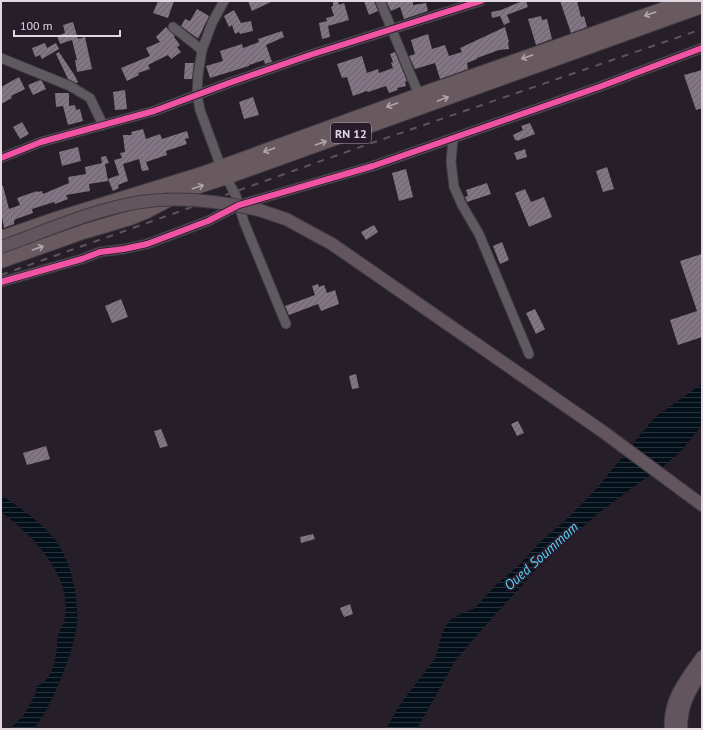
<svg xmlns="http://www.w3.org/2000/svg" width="703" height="730" font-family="'PT Sans',sans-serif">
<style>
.water{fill:url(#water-rules)}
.building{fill:url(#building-hatch)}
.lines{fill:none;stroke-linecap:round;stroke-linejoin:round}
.minor-casing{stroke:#413a42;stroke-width:11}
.major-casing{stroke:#413a42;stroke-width:14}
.highway-casing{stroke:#413a42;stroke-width:16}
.minor{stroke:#5f5960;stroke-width:9}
.major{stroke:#62555d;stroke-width:12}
.highway{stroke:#695a60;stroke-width:14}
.rail{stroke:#5c555e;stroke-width:2;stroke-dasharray:7 7;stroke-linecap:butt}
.major-bridge-casing{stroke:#413a42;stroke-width:14;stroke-linecap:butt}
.major-bridge{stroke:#62555d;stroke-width:12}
.cycleway-casing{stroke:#281b2b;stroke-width:8}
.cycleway{stroke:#f153a3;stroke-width:6}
.oneway{stroke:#b0a5ad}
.labels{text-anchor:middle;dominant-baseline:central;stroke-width:4;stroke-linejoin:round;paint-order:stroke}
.shield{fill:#281b2b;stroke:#a99faa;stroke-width:1}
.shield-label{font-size:12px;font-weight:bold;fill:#e0d7e1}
.water-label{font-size:14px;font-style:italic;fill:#56d4f7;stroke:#281b2b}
</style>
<defs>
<pattern id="water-rules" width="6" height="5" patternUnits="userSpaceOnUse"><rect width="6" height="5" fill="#031019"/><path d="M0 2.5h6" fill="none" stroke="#27323a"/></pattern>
<pattern id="building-hatch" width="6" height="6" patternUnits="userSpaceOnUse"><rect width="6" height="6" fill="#827684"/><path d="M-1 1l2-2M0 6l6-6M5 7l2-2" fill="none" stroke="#69606a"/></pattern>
</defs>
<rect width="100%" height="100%" fill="#261e28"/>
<g class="water">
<path d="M702,384V425L681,451L665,465L640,482L597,514L536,570L484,627L455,661L417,729H386L399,706L436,657L442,633L449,621L462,613L474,609L495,586L520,564L538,544L570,516L598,487L655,417Z"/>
<path d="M1,495C18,507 39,520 53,537C70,557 79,597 77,623C74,652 52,706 34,729H10L24,715L35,695L37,686C53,680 56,659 57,644C57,641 57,638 58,635C60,629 64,624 65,618C72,575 33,535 1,512Z"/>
</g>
<g class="building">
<path d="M158,1H174L168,18L153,13Z"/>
<path d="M248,1H273L252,11Z"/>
<path d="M333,1H338L339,5L344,3L349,20L328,26L330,37L322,39L319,23L327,21L326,18L334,16L331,7L333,6Z"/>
<path d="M364,1H374L378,11L369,15Z"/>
<path d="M386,1H413V5L426,3L428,11L404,19L400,7L391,11Z"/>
<path d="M522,1H526L528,7L507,15L510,22L504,25L500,16L492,18L491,12L501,10Z"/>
<path d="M560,1H577L581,17L584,16L587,27L571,33Z"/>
<path d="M197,9L209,16L198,39L197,36V38L181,26L185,19L190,21Z"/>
<path d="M234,10L241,23L251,21L253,31L240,34L239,32L235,34L232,25L229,27L224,16Z"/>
<path d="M541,16L542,20L547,19L552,39L536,45L528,19Z"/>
<path d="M73,22L78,39L85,37L92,69L77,72L75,60H77L72,40L60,44L57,36L65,33L63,25Z"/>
<path d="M166,27L175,36L174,37L180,45L177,47L181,52L171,59L168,55L148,65L150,69L138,73L139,75L127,81L121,68L150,56L146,48L160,42L156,37Z"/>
<path d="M505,27L509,42H508L509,49L499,50L477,58V59L467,63L468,69L440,79L435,63L415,69L409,56L415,54L411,40L428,34L432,49L445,45L449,56L462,52L460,48Z"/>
<path d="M282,31L284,37L266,45L272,62L265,64L264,60L249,65V66L210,78L206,66L223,61L220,51L242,44L243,48L259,42L258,39Z"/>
<path d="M45,43L47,48L56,43L59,49L42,59L40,55L35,57L32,48Z"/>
<path d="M59,52L75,76L78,82L76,83L68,79L56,54Z"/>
<path d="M395,52L407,81L405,82L406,86L397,88L398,90L389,93L386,86L368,92L367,91L353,96L347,77L342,78L337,64L362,56L367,73L378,69L379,73L393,68L391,63L393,62L390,54Z"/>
<path d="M185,63H194L192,79H184Z"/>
<path d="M702,70V108L696,110L684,75Z"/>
<path d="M19,77L25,89L11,96L12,98L1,104V87Z"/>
<path d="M40,80L42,81L46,89L33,95L28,85Z"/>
<path d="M125,90L127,109L115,110L113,92Z"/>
<path d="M55,93H69V106L75,105L76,110L80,109L83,121L68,125L63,106L56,107Z"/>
<path d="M253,97L259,115L244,119L239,102Z"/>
<path d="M22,122L29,134L20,139L13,127Z"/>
<path d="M530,123L535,134L517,141V140H515L513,135L523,130L521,126Z"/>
<path d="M143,129L146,139L160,134L162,139L187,131L189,138L185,139L187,144L166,151L167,155L146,162L149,170L142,171L139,159L123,164L128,181L118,185L119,188L113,191L108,179L119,175L114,160L122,158L120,153L125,152L123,135H132L131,132Z"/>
<path d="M78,147L81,161L62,166L59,152Z"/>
<path d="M525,149L527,157L517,160L514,153Z"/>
<path d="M106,156L109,163L105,164L108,181L89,184L90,191L66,195L68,199L55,204L54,202L32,209L33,213L16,219L14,221V224L4,228L1,212V186H3L9,209L20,205L17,198L37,191L38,192L42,191L43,194L69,183L68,177L86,174L85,167L102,163L101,157Z"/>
<path d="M607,167L614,189L603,192L596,171Z"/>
<path d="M406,169L413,197L399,201L392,173Z"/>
<path d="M487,183L491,194L467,202L465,197L468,196L466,190Z"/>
<path d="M525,189L531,202L544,197L552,217L529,227L515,193Z"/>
<path d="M374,225L378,232L366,240L361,232Z"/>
<path d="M502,242L509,260L500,264L493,246Z"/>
<path d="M702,254V337L678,345L670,320L697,311L680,261Z"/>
<path d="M318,284L319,287L324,285L327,293L335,290L339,304L321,311L318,304L289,315L285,306L315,295L312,286Z"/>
<path d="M121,299L128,317L112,323L105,306Z"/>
<path d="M535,309L545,329L536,334L526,313Z"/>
<path d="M356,374L359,388L352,389L349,376Z"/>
<path d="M518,421L524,433L517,436L511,424Z"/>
<path d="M161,429L168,446L160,448L154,431Z"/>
<path d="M46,446L50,459L27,465L23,453Z"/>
<path d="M313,534L315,539L301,543L300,537Z"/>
<path d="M350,604L353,614L344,617L340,608Z"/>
</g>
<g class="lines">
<defs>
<g id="minor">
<path d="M224,1L212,23L202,50L198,75L197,94L200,110L221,167L236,196L244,222L286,324"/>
<path d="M380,1L419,95"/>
<path d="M173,27L202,50"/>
<path d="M1,58L70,86L90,98L103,125"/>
<path d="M453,139L451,162L454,187L462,205L479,234L529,354"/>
<path d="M1,158L41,142L154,111L229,83L310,55L481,1"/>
<path d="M1,282L82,259L100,252L124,249L147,244L208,221L239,205L373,166L599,87L702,48"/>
</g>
<g id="major">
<path d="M259,210L286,219L332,244L602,431L702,505"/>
<path d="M671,729C668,701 687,678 702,657"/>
<path d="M681,729C681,705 689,691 702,672"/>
</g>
<g id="highway">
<path d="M1,238L53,220L202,174L419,95L687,1"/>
<path d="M1,261L83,232L130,218L147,211L187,190L227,177L702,6"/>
</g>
</defs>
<use href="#minor" class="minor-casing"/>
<use href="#major" class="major-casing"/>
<use href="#highway" class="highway-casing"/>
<use href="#minor" class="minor"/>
<use href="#major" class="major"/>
<use href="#highway" class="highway"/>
<path class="rail" d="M1,275L366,145L702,29"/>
<defs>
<path id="major-bridge" d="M1,247C46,231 92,210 140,202C180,196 220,201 259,210"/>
</defs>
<use href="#major-bridge" class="major-bridge-casing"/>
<use href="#major-bridge" class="major-bridge"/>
<defs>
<g id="cycleway">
<path d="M1,158L41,142L154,111L229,83L310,55L481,1"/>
<path d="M1,282L82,259L100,252L124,249L147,244L208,221L239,205L373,166L599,87L702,48"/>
</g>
</defs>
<use href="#cycleway" class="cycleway-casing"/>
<use href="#cycleway" class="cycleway"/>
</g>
<defs><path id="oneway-shaft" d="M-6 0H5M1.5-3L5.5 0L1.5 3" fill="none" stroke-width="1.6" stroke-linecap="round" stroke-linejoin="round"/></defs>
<g class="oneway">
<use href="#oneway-shaft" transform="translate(650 14) rotate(161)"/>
<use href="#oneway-shaft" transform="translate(527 57) rotate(161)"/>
<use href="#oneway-shaft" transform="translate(443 99) rotate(-20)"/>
<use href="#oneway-shaft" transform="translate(392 105) rotate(160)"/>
<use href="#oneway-shaft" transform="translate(321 143) rotate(-19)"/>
<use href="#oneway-shaft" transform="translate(269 150) rotate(160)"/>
<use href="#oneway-shaft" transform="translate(198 187) rotate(-18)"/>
<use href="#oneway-shaft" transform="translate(38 248) rotate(-19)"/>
</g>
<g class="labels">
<rect class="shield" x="331" y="123" width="40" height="20" rx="3"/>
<g class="shield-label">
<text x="351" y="133">RN 12</text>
</g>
<g class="water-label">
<text transform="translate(541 556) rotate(-42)">Oued Soummam</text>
</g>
</g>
<rect width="703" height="730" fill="none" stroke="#e0d7e1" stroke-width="4"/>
<path d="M14 30v6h106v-6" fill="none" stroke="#e0d7e1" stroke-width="2"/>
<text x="20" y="30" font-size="12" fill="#e0d7e1" stroke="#281b2b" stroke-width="3" paint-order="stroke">100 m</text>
</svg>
